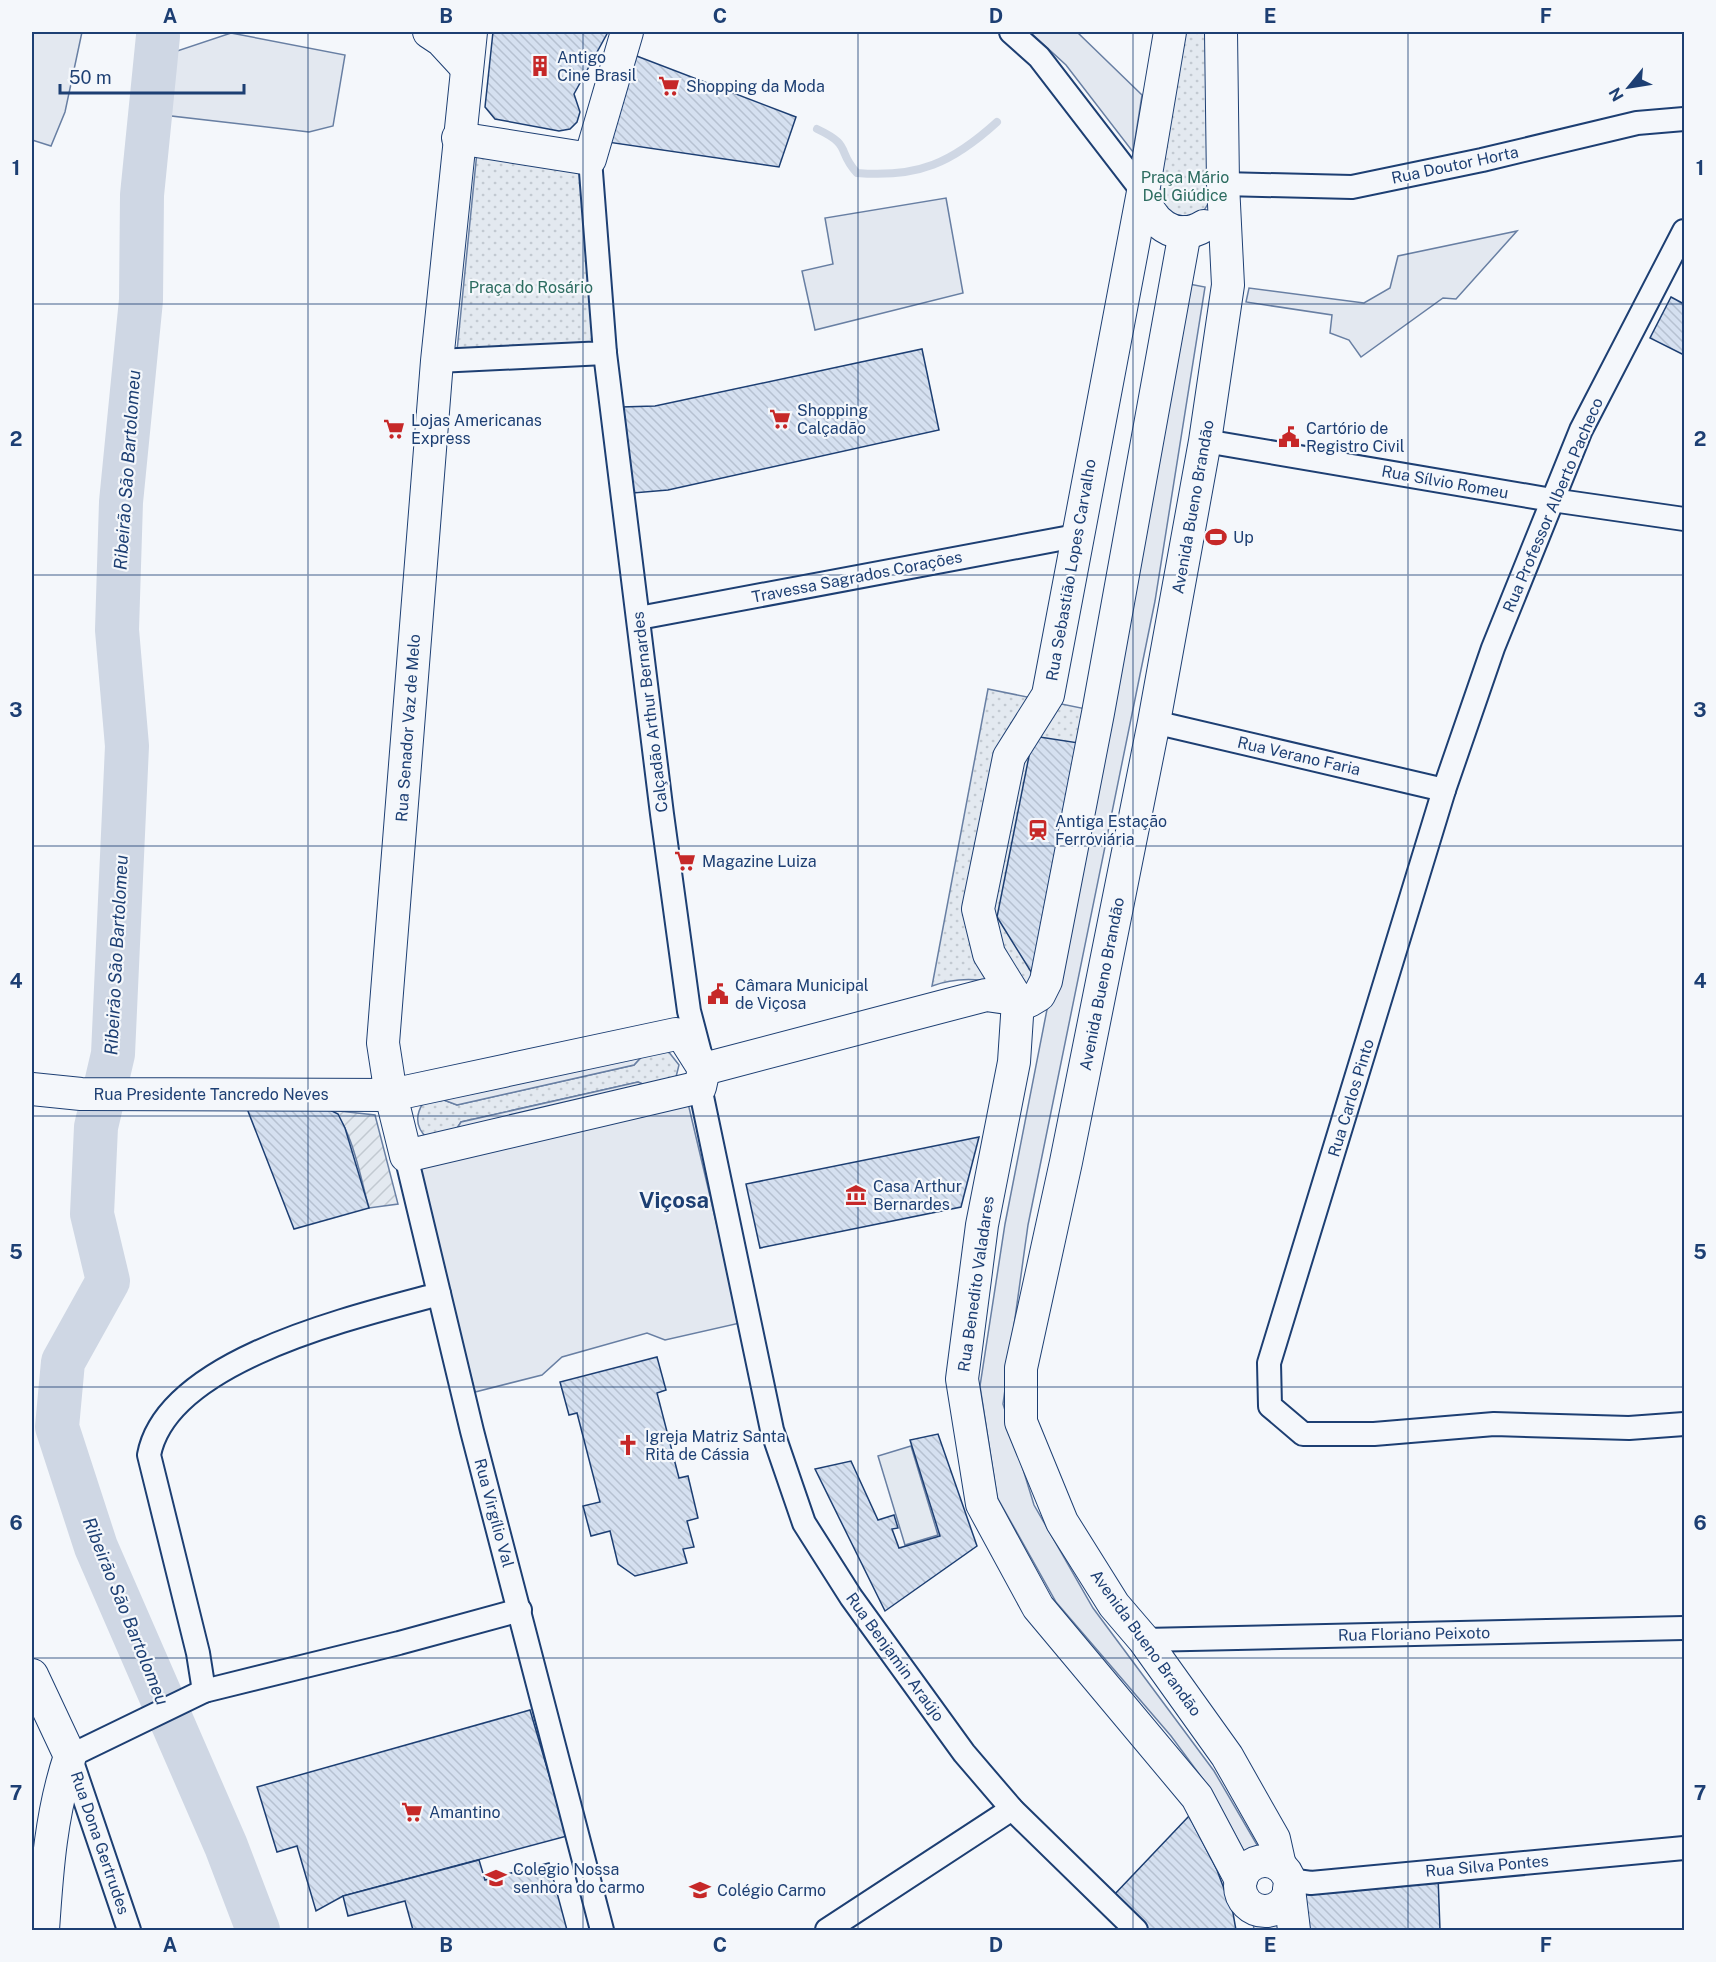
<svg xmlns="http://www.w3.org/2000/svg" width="1716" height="1962" font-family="'Public Sans',sans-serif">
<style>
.grass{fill:#e3e9f0;stroke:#687fa3;stroke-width:1.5}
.park{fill:url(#park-dots);stroke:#687fa3;stroke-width:1.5}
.garden{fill:url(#garden-furrows);stroke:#687fa3;stroke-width:1.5}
.parking{fill:#e3e8f0;stroke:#687fa3;stroke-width:1.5}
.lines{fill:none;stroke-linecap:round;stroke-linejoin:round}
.stream{stroke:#cfd7e4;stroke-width:8}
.river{stroke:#cfd7e4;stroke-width:44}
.building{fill:url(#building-back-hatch);stroke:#1d3f73;stroke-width:1.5}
.street-casing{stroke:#1d3f73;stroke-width:26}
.secondary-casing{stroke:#1d3f73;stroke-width:34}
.street{stroke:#f4f7fb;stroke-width:22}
.secondary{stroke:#f4f7fb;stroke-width:32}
.grid{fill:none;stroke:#1d3f73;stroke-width:1.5;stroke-opacity:0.55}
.labels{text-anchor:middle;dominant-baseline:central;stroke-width:4.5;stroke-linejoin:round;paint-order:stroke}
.poi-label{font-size:16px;fill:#1d3f73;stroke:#f4f7fb;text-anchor:start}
.street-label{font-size:16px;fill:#1d3f73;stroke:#f4f7fb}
.park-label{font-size:16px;fill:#2c6c60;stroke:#f4f7fb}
.water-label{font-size:18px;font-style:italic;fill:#1d3f73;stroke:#f4f7fb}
.district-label{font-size:22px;font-weight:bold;fill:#1d3f73;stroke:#f4f7fb}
.neatline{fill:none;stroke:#1d3f73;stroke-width:2}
.grid-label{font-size:20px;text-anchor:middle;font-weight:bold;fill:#1d3f73}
</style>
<defs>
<pattern id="park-dots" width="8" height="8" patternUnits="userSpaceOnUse" patternTransform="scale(1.5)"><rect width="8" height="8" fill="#e3e9f0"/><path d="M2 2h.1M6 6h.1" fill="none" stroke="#c2c9d1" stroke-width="1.8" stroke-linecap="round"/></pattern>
<pattern id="garden-furrows" width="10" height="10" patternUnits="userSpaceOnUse" patternTransform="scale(1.5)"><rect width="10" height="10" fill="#e3e9f0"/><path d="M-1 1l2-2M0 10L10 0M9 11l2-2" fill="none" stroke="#c2c9d1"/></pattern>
<pattern id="building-back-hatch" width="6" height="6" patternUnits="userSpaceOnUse" patternTransform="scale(1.5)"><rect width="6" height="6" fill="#d5e0f0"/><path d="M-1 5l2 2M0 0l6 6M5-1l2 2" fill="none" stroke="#b6c1d1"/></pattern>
</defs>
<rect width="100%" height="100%" fill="#f4f7fb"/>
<path class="grass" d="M911,1446L938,1535L905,1545L878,1456Z"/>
<g class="park">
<path d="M1180,32H1208L1214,191C1207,208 1202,218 1183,222L1157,208Z"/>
<path d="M478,142L588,161L602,351L456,361Z"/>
<path d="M988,689L1096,711L1038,993C1002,983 968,972 932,986Z"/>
<path d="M668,1051L679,1065L675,1081L654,1089L638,1082L461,1122L452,1136L427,1138C416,1128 415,1116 423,1103L441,1099L457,1105L634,1065L645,1053Z"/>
<path d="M1253,1922L1289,1923L1290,1930H1254Z"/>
</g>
<path class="garden" d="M330,1110L375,1115L398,1204L369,1208C362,1185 351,1120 330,1110Z"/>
<g class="parking">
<path d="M32,32H82L65,112L51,146L32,140Z"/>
<path d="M1030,32H1077L1142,95L1133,152L1066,65Z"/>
<path d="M231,33L345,55L333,126L309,132L163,115L174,52Z"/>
<path d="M946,198L963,293L815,330L802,271L833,264L825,218Z"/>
<path d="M1517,231L1456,299L1443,298L1361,357L1349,340L1330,333L1332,315L1246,302L1249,288L1364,303L1390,288L1398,256Z"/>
<path d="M1189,284L1205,287L1155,601L1028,1225L1003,1404L1034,1505L1093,1608L1214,1771L1260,1850L1246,1855L1211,1790L1171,1736L1056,1602L997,1497L980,1386L1005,1224Z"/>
<path d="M645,1053L634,1065L457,1105L441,1099Z"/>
<path d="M638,1082L654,1089L452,1136L461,1122Z"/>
<path d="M687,1099L740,1323L665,1340L647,1333L562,1357L542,1375L475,1392L416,1166Z"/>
</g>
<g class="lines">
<path class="stream" d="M817,129C853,146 836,150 857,173C918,178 952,163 997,122"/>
<path class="river" d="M158,36L142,195L141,300L121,502L117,630L127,746L113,1054L96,1127L92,1214L108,1281L63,1362L57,1427L96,1547L226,1846L258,1930"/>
</g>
<g class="building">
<path d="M493,32H608L574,94L580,112L577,122L570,129L559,131L495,119L485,107Z"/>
<path d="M634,55L796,117L779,167L607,142Z"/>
<path d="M1671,297L1684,304V355L1650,338Z"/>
<path d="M922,349L939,430L668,490L633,493L621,407L655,406Z"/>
<path d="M1033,736L1079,743L1033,975L997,917Z"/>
<path d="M246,1106L324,1107L338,1114L345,1128L369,1208L294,1229Z"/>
<path d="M979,1137L961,1207L760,1248L746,1184Z"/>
<path d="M657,1357L666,1390L657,1393L679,1478L688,1476L698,1518L687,1521L694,1547L683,1549L687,1563L635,1576L618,1564L610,1531L591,1536L583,1506L600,1502L577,1413L569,1415L560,1382Z"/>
<path d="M938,1434L977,1546L885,1611L815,1469L851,1461L878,1520L894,1515L898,1528L892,1529L899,1548L940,1536L910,1440Z"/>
<path d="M530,1710L567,1836L343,1896L316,1911L297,1846L277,1852L257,1787Z"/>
<path d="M1189,1816L1217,1870L1233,1913L1236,1930H1149L1113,1896Z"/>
<path d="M479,1860L485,1880L549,1863L567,1930H413L405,1901L348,1916L343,1896Z"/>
<path d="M1438,1876L1440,1930H1299L1295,1892Z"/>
</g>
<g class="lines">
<defs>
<g id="street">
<path d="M1011,32L1039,57L1143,192"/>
<path d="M1223,184L1352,187L1482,160L1637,123L1684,119"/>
<path d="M1684,231L1581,430L1493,648L1444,790L1269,1363L1270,1406L1303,1434H1374L1494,1424L1629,1428L1684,1424"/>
<path d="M605,353L662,814L689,1011L700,1053"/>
<path d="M437,361L605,353L590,159"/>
<path d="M1205,441L1552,500L1684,519"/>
<path d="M639,618L1076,536"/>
<path d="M1154,722L1444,790"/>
<path d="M700,1087L772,1430L804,1523L851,1597L964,1753L1012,1809L1136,1930"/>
<path d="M406,1156L472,1431L602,1930"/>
<path d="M1144,1640L1684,1628"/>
<path d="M204,1691L198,1653L149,1455C167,1359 358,1316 439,1294"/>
<path d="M1289,1880L1311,1883L1684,1848"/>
<path d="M129,1930L70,1756L204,1691L399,1643L520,1610"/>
<path d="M827,1930L1012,1809"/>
</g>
<g id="secondary">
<path d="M429,32L441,40L465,66"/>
<path d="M1170,32L1143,192C1148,221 1175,244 1204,226"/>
<path d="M1221,32L1223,184L1228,285L1205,441L1154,722L1066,1162L1021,1368V1422L1062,1522L1114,1605L1144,1640L1227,1756L1274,1839L1280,1866"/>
<path d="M458,138L590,159L627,32"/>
<path d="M1018,1001L1014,1062L982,1225L962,1379L982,1504L1038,1607L1197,1797L1241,1880"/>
<path d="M1018,1001L989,954L978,909L1009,757L1048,695L1143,192"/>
<path d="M704,1069L986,995L1029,1001L1039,995L1046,981L1098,713L1185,232"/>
<path d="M32,1089L81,1094L391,1095L676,1034L685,1039L704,1069L700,1087L406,1156L391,1095L383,1043L437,361L471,32"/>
<path d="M32,1675L70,1756C51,1813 47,1870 43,1930"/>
<circle cx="1265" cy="1886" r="25"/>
<path d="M1289,1889L1294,1930"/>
</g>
</defs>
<use href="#street" class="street-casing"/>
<use href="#secondary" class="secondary-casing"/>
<use href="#street" class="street"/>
<use href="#secondary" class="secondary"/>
</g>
<path class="grid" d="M308,32V1930M583,32V1930M858,32V1930M1133,32V1930M1408,32V1930M32,304H1684M32,575H1684M32,846H1684M32,1116H1684M32,1387H1684M32,1658H1684"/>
<defs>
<symbol id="building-bare" viewBox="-9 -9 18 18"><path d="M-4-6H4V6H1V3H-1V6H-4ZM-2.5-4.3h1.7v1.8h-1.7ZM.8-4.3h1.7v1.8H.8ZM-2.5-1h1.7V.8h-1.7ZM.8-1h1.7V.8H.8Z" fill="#c62828" stroke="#f4f7fb" stroke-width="2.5" paint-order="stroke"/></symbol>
<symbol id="supermarket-bare" viewBox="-9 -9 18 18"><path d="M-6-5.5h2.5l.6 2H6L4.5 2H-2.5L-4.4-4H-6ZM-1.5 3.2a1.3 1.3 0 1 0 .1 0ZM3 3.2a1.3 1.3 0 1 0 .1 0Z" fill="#c62828" stroke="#f4f7fb" stroke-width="2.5" paint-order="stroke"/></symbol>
<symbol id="civic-bare" viewBox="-9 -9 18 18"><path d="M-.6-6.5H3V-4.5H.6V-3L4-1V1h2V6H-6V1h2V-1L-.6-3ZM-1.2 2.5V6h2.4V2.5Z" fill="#c62828" stroke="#f4f7fb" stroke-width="2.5" paint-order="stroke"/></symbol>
<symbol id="stadium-bare" viewBox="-9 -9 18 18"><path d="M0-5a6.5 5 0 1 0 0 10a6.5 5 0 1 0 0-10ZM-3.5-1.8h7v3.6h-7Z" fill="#c62828" stroke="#f4f7fb" stroke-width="2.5" paint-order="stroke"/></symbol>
<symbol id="station-bare" viewBox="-9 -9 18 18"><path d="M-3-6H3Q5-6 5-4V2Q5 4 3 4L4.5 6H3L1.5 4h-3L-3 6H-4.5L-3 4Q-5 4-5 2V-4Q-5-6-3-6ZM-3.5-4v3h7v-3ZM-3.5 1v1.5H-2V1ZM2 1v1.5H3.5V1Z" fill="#c62828" stroke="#f4f7fb" stroke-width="2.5" paint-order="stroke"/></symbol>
<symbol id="museum-bare" viewBox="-9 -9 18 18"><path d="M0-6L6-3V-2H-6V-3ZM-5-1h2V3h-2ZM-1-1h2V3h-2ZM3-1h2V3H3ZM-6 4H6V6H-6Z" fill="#c62828" stroke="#f4f7fb" stroke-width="2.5" paint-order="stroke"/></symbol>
<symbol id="church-bare" viewBox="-9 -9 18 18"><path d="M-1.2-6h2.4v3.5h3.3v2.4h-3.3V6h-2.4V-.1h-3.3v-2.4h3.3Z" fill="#c62828" stroke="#f4f7fb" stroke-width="2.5" paint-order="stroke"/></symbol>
<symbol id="school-bare" viewBox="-9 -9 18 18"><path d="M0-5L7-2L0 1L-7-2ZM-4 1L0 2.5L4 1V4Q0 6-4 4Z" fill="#c62828" stroke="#f4f7fb" stroke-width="2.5" paint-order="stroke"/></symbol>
</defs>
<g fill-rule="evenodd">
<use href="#building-bare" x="525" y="51" width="30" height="30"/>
<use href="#supermarket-bare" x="654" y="71" width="30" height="30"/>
<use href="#supermarket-bare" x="765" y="404" width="30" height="30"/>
<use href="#supermarket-bare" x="379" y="414" width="30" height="30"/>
<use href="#civic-bare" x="1274" y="422" width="30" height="30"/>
<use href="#stadium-bare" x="1201" y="522" width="30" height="30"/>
<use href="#station-bare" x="1023" y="815" width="30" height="30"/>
<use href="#supermarket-bare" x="670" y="846" width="30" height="30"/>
<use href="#civic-bare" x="703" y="979" width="30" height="30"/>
<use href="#museum-bare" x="841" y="1180" width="30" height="30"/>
<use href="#church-bare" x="613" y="1430" width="30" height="30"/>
<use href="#supermarket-bare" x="397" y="1797" width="30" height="30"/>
<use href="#school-bare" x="481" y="1863" width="30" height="30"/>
<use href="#school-bare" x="685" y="1875" width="30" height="30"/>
</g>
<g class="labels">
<g class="poi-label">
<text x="557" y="57">Antigo<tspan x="557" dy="18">Cine Brasil</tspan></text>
<text x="686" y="86">Shopping da Moda</text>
<text x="797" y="410">Shopping<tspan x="797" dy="18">Calçadão</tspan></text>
<text x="411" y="420">Lojas Americanas<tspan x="411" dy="18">Express</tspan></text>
<text x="1306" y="428">Cartório de<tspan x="1306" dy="18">Registro Civil</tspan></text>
<text x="1233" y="537">Up</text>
<text x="1055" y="821">Antiga Estação<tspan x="1055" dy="18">Ferroviária</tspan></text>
<text x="702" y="861">Magazine Luiza</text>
<text x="735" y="985">Câmara Municipal<tspan x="735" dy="18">de Viçosa</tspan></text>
<text x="873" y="1186">Casa Arthur<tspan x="873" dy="18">Bernardes</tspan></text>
<text x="645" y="1436">Igreja Matriz Santa<tspan x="645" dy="18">Rita de Cássia</tspan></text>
<text x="429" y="1812">Amantino</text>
<text x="513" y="1869">Colegio Nossa<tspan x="513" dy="18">senhora do carmo</tspan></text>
<text x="717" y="1890">Colégio Carmo</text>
</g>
<g class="street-label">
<text transform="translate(1455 165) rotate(-12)">Rua Doutor Horta</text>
<text transform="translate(1445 482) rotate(10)">Rua Sílvio Romeu</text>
<text transform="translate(1553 505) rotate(-67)">Rua Professor Alberto Pacheco</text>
<text transform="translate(1193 507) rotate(-80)">Avenida Bueno Brandão</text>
<text transform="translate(1071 570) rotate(-80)">Rua Sebastião Lopes Carvalho</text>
<text transform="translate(857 577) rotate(-11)">Travessa Sagrados Corações</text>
<text transform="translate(650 712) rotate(-97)">Calçadão Arthur Bernardes</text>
<text transform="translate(408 728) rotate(-86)">Rua Senador Vaz de Melo</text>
<text transform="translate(1299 756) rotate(13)">Rua Verano Faria</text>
<text transform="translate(1102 984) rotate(-79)">Avenida Bueno Brandão</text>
<text x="211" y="1094">Rua Presidente Tancredo Neves</text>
<text transform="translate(1351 1098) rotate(-73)">Rua Carlos Pinto</text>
<text transform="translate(976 1284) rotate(-82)">Rua Benedito Valadares</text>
<text transform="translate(494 1513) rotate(75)">Rua Virgílio Val</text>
<text transform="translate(1414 1634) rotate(-1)">Rua Floriano Peixoto</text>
<text transform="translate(1146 1643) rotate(54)">Avenida Bueno Brandão</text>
<text transform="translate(895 1657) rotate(54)">Rua Benjamin Araújo</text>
<text transform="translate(100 1843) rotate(71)">Rua Dona Gertrudes</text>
<text transform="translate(1487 1866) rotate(-5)">Rua Silva Pontes</text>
</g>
<g class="park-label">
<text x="1185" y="177">Praça Mário<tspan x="1185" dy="18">Del Giúdice</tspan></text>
<text x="531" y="287">Praça do Rosário</text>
</g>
<g class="water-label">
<text transform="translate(127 470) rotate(-86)">Ribeirão São Bartolomeu</text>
<text transform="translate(116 955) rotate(-87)">Ribeirão São Bartolomeu</text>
<text transform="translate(126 1611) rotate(68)">Ribeirão São Bartolomeu</text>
</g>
<g class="district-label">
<text x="674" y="1200">Viçosa</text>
</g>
</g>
<rect width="1716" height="1962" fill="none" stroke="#f4f7fb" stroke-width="66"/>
<g transform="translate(1629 87) rotate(240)" stroke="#f4f7fb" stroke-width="4.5" paint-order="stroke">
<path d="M0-4.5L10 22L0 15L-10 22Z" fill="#1d3f73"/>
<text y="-9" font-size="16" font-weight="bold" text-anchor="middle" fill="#1d3f73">N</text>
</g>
<path d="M60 84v9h184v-9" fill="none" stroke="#1d3f73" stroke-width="3"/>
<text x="69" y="84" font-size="18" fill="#1d3f73" stroke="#f4f7fb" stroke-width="4.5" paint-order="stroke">50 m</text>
<rect x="33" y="33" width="1650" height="1896" class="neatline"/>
<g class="grid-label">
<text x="170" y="23">A</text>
<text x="446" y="23">B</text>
<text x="720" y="23">C</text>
<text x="996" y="23">D</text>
<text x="1270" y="23">E</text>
<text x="1546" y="23">F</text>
<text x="16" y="175">1</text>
<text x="1700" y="175">1</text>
<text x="16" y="446">2</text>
<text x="1700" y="446">2</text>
<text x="16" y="717">3</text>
<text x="1700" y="717">3</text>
<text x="16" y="988">4</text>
<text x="1700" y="988">4</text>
<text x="16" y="1259">5</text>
<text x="1700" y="1259">5</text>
<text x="16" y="1530">6</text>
<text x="1700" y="1530">6</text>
<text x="16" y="1800">7</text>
<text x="1700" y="1800">7</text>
<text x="170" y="1952">A</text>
<text x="446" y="1952">B</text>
<text x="720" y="1952">C</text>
<text x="996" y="1952">D</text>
<text x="1270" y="1952">E</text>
<text x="1546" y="1952">F</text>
</g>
</svg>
